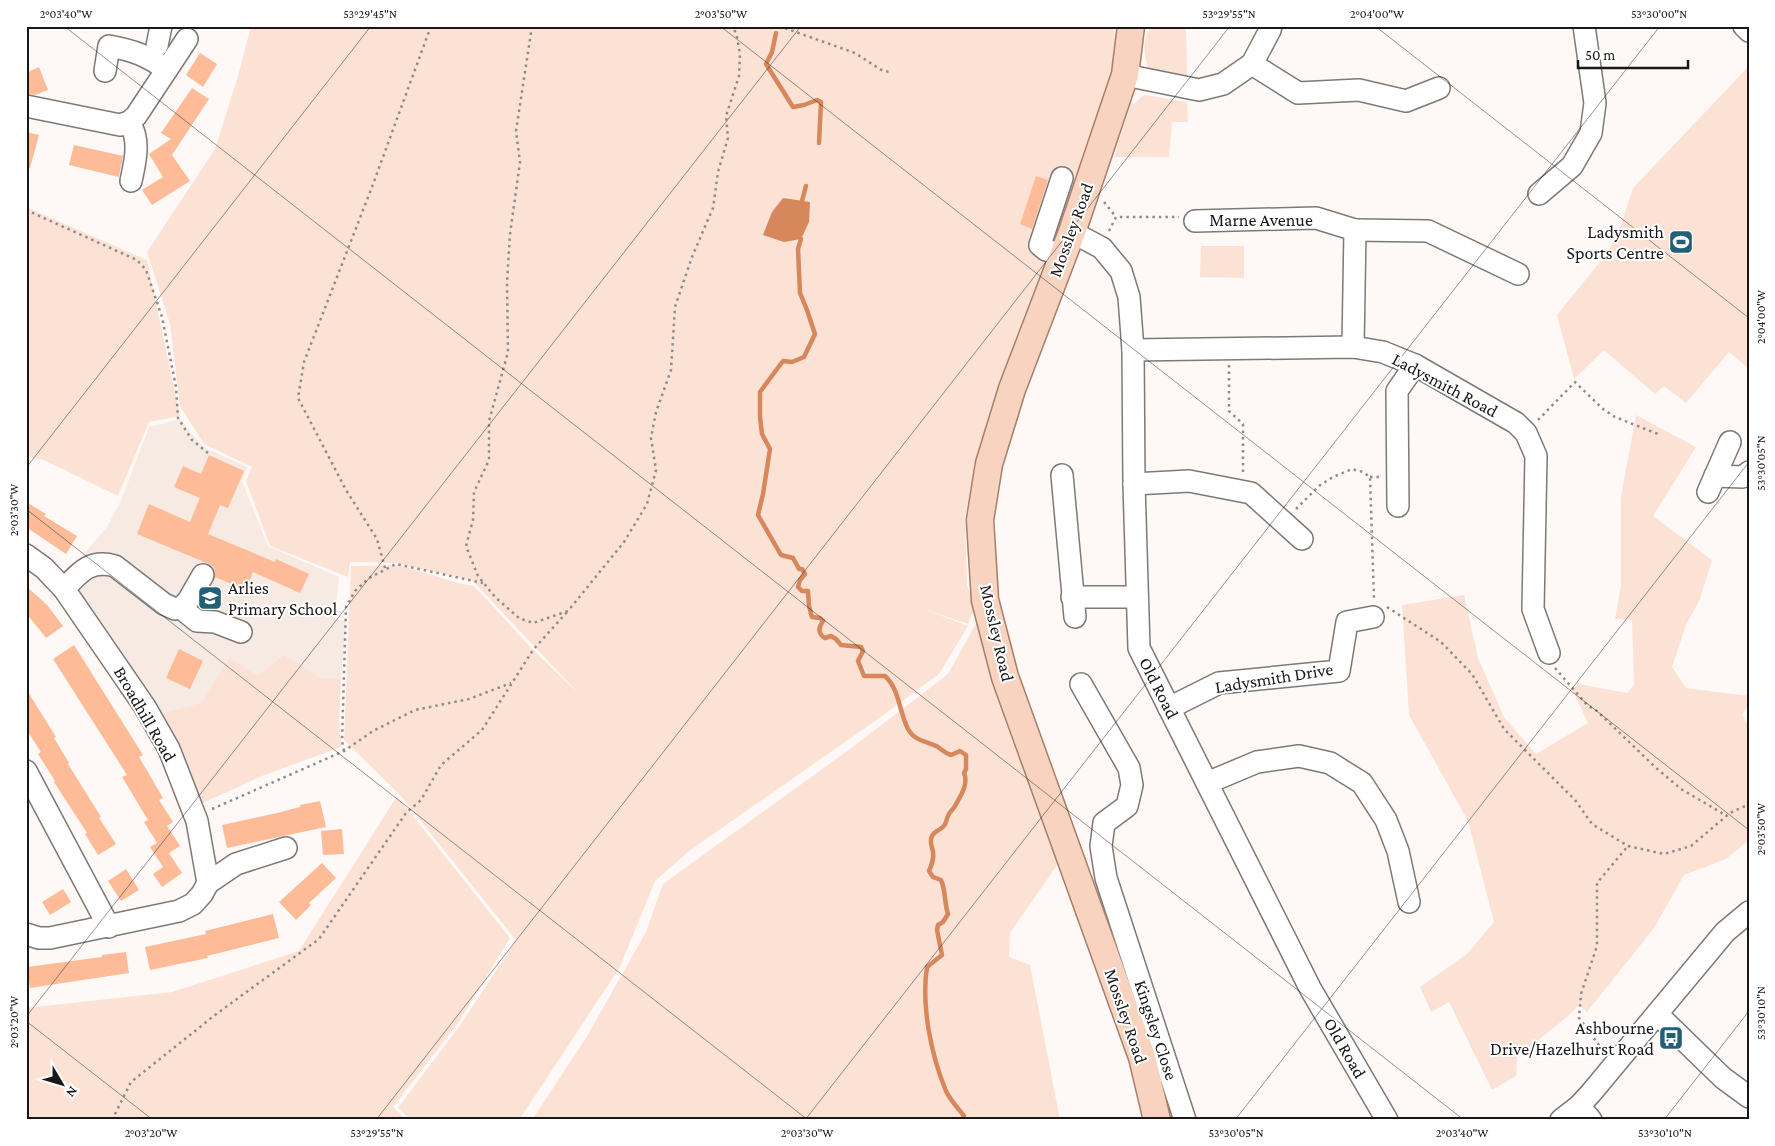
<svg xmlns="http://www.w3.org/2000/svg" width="1775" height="1146" font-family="'Crimson Pro',serif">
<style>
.built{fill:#f6eae3}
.green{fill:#fce2d5}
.water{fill:#d6875c}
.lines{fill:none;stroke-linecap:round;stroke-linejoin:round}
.stream{stroke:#d6875c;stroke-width:4.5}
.building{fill:#febb98}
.minor-casing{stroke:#7d7976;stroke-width:24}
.major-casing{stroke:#a77e68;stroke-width:29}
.path{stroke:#908c8b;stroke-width:2.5;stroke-dasharray:2.5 4;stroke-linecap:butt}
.minor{stroke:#fff;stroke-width:21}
.major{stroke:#f8d3bf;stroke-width:26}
.ticks{fill:none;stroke:#191717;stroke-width:1;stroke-opacity:0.45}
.labels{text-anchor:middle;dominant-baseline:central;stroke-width:4;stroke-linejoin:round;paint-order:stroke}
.street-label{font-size:18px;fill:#191717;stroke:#fff}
.poi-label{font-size:18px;fill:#191717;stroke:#fff;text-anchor:end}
.neatline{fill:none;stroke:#191717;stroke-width:2}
.ticks-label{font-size:12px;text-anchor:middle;fill:#191717}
</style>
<rect width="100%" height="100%" fill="#fef9f6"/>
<path class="built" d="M181,419L191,433L205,448L248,467L242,481L268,546L339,577L335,619L346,621L341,678L339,720L341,747L264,775L200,804L187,765L162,714L64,571L79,560L107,527L122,498L149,427Z"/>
<g class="green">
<path d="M251,26H1114L1116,65L1049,268L976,459L965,517L967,585L975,607L968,624L924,609L968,626L939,674L875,721L689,851L655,881L620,967L519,1120H411L398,1108L461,1024L516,940L400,795L344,740L351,566L399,565L458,583L474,586L533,650L578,693L472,580L395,563L350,562L348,577L270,546L246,481L252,467L204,444L180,406L170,324L147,252L215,149L238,76Z"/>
<path d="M1153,26H1186L1187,78L1165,77L1148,69C1144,55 1141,38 1153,26Z"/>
<path d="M1749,66V369L1729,352L1686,403L1664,386L1655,394L1604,350L1574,379L1557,315L1608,252L1619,231L1633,188Z"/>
<path d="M1146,95L1187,102L1188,122H1172L1169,157H1114L1131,103L1134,104L1141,97Z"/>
<path d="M26,207L147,260L180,416L149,422L118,496L44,460L26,456Z"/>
<path d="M1201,246H1244V278L1200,277Z"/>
<path d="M1636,415L1696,447L1653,516L1712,560L1700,599L1686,625L1672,667L1686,688L1749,696V704L1742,715L1749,726V840L1726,859L1684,875L1654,928L1587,1012L1579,1005L1567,1017L1517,1057L1516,1076L1492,1090L1449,1002L1431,1012L1420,987L1467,954L1494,922L1468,821L1409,715L1402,605L1464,595L1478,658L1504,717L1536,754L1588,723L1572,689L1579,684L1627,693L1634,685L1632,620L1615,619L1621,585V497Z"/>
<path d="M980,616L1062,858L1010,933L1009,957L1030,965L1060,1120H532L586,1038L646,932L663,884L850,749L948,674Z"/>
<path d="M284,655L321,678H341L339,720L341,747L264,775L200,804L187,765L162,714L201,703L230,658L258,676Z"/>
<path d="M397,796L510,938L458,1023L393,1107L406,1120H26V1008L172,992L299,951Z"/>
</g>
<path class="water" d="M783,198L810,202L809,222L801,239L784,242L763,235L772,212Z"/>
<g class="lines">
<g class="stream">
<path d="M776,33L772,52L766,64L793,107L804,105L817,100L821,102L819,143"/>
<path d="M802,201L806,186"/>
<path d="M801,239L798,249L800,293L807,310L815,334L804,357L792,362L783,361L760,392V417L762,434L770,449L763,494L758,515L781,555L793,558L799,569H802L805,574L800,580L798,587L802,591H808L809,606L812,617L820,618L823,621C818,628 818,634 825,638L831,636L836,639L841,645L861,647L863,651L858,661L864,676H885C900,690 899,712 908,729C915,742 928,741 938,747C942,750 945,753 951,755L960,751L966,755V769L964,773C969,784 960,797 955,806C953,810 949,812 948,816C946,820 947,823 943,827C939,831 935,830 932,836C929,842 932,846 933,852C934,859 932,864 929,871L933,877L941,880C946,891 944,902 948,914L943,922L938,925L937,930L942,955L927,967C921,1005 931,1055 946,1091C950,1100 958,1108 964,1116L962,1120"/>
</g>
</g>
<g class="building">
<path d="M200,53L217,64L203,87L186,75Z"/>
<path d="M39,67L48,90L35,95L27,94L26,73Z"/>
<path d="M192,88L209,99L172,155L190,181L152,205L142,190L163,177L149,154L171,139L161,133Z"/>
<path d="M26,132L39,135L30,168H26Z"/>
<path d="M74,145L123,156L119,177L69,165Z"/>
<path d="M1036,176L1048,180L1032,229L1020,224Z"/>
<path d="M209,455L244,471L228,508L220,505L208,534L275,562L276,559L309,574L300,593L253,572L246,590L215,577L214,567L209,564L137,534L149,504L190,522L200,498L174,487L183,466L201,474Z"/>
<path d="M26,502L46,514L44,516L77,536L66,554L26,527Z"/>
<path d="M26,586L47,605L63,626L46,638L26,613Z"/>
<path d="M74,645L143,755L139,757L163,798L159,800L173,822L167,826L180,846L169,853L182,873L162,887L153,874L163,867L150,847L157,843L144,822L148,820L122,777L127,775L53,659Z"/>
<path d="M179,649L203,661L190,689L166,678Z"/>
<path d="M26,689L56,737L54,738L69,763L68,764L101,817L99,818L116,844L98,855L85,834L87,833L54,782L55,781L38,754L41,752L26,729Z"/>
<path d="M320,801L326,827L227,848L222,825L277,813L300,807V805Z"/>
<path d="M342,829L344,854L323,855L321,831Z"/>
<path d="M322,863L336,878L309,903L311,905L296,920L279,902Z"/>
<path d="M126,869L139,890L121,901L108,881Z"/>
<path d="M63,889L71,902L50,915L42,902Z"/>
<path d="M273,914L279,938L207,956L208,958L150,970L145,947L206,934L205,931Z"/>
<path d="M126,952L129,973L30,988L27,967L102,957V955Z"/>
</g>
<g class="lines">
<defs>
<g id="minor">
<path d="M1744,26L1749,31"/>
<path d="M157,46L161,26"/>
<path d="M1252,64L1270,30L1271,26"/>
<path d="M105,71L109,46C136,51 144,55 167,69"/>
<path d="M1125,75L1199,90L1223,84L1252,64L1298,93L1359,90L1406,101L1439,88"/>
<path d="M26,106L120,125L129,122L136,116L187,39"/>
<path d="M129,122C141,140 135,162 131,181"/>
<path d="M1062,178L1040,245L1046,250L1063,255"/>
<path d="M1539,194L1572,166L1591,133L1595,103L1584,26"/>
<path d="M1195,221L1316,218L1355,230L1353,347"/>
<path d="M1355,230L1428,231L1518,274"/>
<path d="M1072,232L1102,248L1121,271L1129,297L1133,350L1134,484L1139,648L1310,988L1387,1120"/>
<path d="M1133,350L1353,347L1383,352L1415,365L1516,423L1526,433L1536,456L1533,609L1549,653"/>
<path d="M1062,475L1075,617"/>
<path d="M1715,476L1743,477L1749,472"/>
<path d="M1134,484L1189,481L1251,493L1302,539"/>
<path d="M1708,492L1730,442"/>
<path d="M1398,506L1397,391L1415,365"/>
<path d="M26,555L44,568L64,589L145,707L169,749L197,821L208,883L202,894L193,904L179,911L50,938H39L26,934"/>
<path d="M64,589C80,572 90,559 115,566L164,604L175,609L181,608L188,601L203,575"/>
<path d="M1072,597H1137"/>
<path d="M181,608L197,621L215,622L241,632"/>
<path d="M1081,684L1129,768L1132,785L1127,806L1104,823L1101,846L1106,878L1185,1120"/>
<path d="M1169,708L1219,683L1339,671L1347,622L1373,617"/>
<path d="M26,771L109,927"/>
<path d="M1207,783L1257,762L1299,756L1330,763L1362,783L1386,820L1398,851L1409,902"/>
<path d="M208,883L236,864L286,848"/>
<path d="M1657,1014L1723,1078L1749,1097"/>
<path d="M1579,1106L1591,1120"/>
<path d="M1561,1120L1579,1106L1591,1093L1725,932L1749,912"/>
</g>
<path id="major" d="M1131,26L1125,75L1072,232L1012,389L989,464L980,520L985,600L1005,677L1142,1057L1157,1120"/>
</defs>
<use href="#minor" class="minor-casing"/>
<use href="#major" class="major-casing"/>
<g class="path">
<path d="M532,26L516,131L520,162L510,234L507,283L508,352L489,421V460L474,492L473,520L466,546L478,576L495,597L519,618L533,623L568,611L624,542L647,504L656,470L651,438L656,412L671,370L675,307L692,257L713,208L718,172L728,138L726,116L739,76L740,54L737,37L733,26"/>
<path d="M779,26L855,53L883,71L891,72"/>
<path d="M1104,202L1116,217"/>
<path d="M26,210L137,260L146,270L162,317L176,387L178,418L192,440L208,453"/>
<path d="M1109,231L1116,217H1179"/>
<path d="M1229,365V411L1243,424V473"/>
<path d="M1538,420L1575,382L1603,409L1615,417L1658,434"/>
<path d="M1370,477H1381"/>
<path d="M1296,509L1319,486L1333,477L1352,469L1363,472L1370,477L1374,598"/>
<path d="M385,568L377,539L346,490L298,398L304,362L372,187L431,26"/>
<path d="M1387,607L1441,642L1472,674L1504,729L1575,800L1592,824L1628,846L1664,854L1691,846L1730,813L1743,807L1749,805"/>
<path d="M1555,668L1587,705L1597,711L1655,767L1681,789L1727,816"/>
<path d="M344,751L342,741L346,607L355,591L369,578L396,564L483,583"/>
<path d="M212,809L344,751L373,731L415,710L469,699L511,683"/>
<path d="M1604,1050L1598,1044L1579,1018L1581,994L1597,946V883L1628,846"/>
<path d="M112,1120L131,1082L215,1015L319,939L406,813L421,800L441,765L482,730L533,650L567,612"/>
</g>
<use href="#minor" class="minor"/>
<use href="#major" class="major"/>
</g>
<path class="ticks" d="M64,26L1464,1120M720,26L1749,830M1375,26L1749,318M26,468L371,26M26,509L808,1120M26,1017L801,26M26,1021L153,1120M376,1120L1230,26M805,1120L1660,26M1235,1120L1749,462M1664,1120L1749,1011"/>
<defs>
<symbol id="stadium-square" viewBox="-11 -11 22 22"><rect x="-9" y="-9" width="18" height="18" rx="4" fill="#245f78" stroke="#fff"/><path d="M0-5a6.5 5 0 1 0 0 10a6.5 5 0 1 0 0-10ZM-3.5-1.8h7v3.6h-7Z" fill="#fff"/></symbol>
<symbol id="school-square" viewBox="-11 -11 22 22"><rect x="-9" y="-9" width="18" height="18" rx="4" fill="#245f78" stroke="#fff"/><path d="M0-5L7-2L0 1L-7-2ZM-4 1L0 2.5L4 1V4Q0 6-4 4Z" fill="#fff"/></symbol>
<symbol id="bus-square" viewBox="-11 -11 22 22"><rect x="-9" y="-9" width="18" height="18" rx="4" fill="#245f78" stroke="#fff"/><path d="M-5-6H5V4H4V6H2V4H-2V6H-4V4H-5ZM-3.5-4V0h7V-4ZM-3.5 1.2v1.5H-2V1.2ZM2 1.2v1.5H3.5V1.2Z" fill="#fff"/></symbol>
</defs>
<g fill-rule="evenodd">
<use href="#stadium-square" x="1667" y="228" width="28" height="28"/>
<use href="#school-square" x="196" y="584" width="28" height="28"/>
<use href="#bus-square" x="1657" y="1024" width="28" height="28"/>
</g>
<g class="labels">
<g class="street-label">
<text x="1261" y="220">Marne Avenue</text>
<text transform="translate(1071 230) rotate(-70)">Mossley Road</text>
<text transform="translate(1445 385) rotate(28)">Ladysmith Road</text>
<text transform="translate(997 633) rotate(77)">Mossley Road</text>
<text transform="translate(1274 678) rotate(-9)">Ladysmith Drive</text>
<text transform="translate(1159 688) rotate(63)">Old Road</text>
<text transform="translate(145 714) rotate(60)">Broadhill Road</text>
<text transform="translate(1126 1016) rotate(71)">Mossley Road</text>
<text transform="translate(1156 1030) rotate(72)">Kingsley Close</text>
<text transform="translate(1345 1048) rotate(60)">Old Road</text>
</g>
<g class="poi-label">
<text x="1664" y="232">Ladysmith<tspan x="1664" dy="21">Sports Centre</tspan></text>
<text x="228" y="588" text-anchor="start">Arlies<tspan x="228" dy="21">Primary School</tspan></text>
<text x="1654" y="1028">Ashbourne<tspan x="1654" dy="21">Drive/Hazelhurst Road</tspan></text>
</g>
</g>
<rect width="1775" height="1146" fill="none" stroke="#ffffff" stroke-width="55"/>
<g transform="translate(62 1084) rotate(128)" stroke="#ffffff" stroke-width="4" paint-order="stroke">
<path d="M0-4L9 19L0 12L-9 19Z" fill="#191717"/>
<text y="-8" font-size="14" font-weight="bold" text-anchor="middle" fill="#191717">N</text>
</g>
<path d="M1578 60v8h110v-8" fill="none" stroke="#191717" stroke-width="2.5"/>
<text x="1585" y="60" font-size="15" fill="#191717" stroke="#ffffff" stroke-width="4" paint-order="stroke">50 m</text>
<rect x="28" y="28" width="1720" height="1090" class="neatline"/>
<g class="ticks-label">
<text x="66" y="18">2°03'40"W</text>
<text x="370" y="18">53°29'45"N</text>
<text x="721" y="18">2°03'50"W</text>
<text x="1229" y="18">53°29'55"N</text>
<text x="1377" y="18">2°04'00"W</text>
<text x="1659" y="18">53°30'00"N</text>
<text transform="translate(1761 317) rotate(-90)" y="4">2°04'00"W</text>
<text transform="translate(1761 463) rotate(-90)" y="4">53°30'05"N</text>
<text transform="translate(14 510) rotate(-90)" y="4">2°03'30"W</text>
<text transform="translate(1761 829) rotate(-90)" y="4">2°03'50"W</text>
<text transform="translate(1761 1013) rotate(-90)" y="4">53°30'10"N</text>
<text transform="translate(14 1022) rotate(-90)" y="4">2°03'20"W</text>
<text x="151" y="1137">2°03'20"W</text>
<text x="377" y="1137">53°29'55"N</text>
<text x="807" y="1137">2°03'30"W</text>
<text x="1236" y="1137">53°30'05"N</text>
<text x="1462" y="1137">2°03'40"W</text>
<text x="1665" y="1137">53°30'10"N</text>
</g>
</svg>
